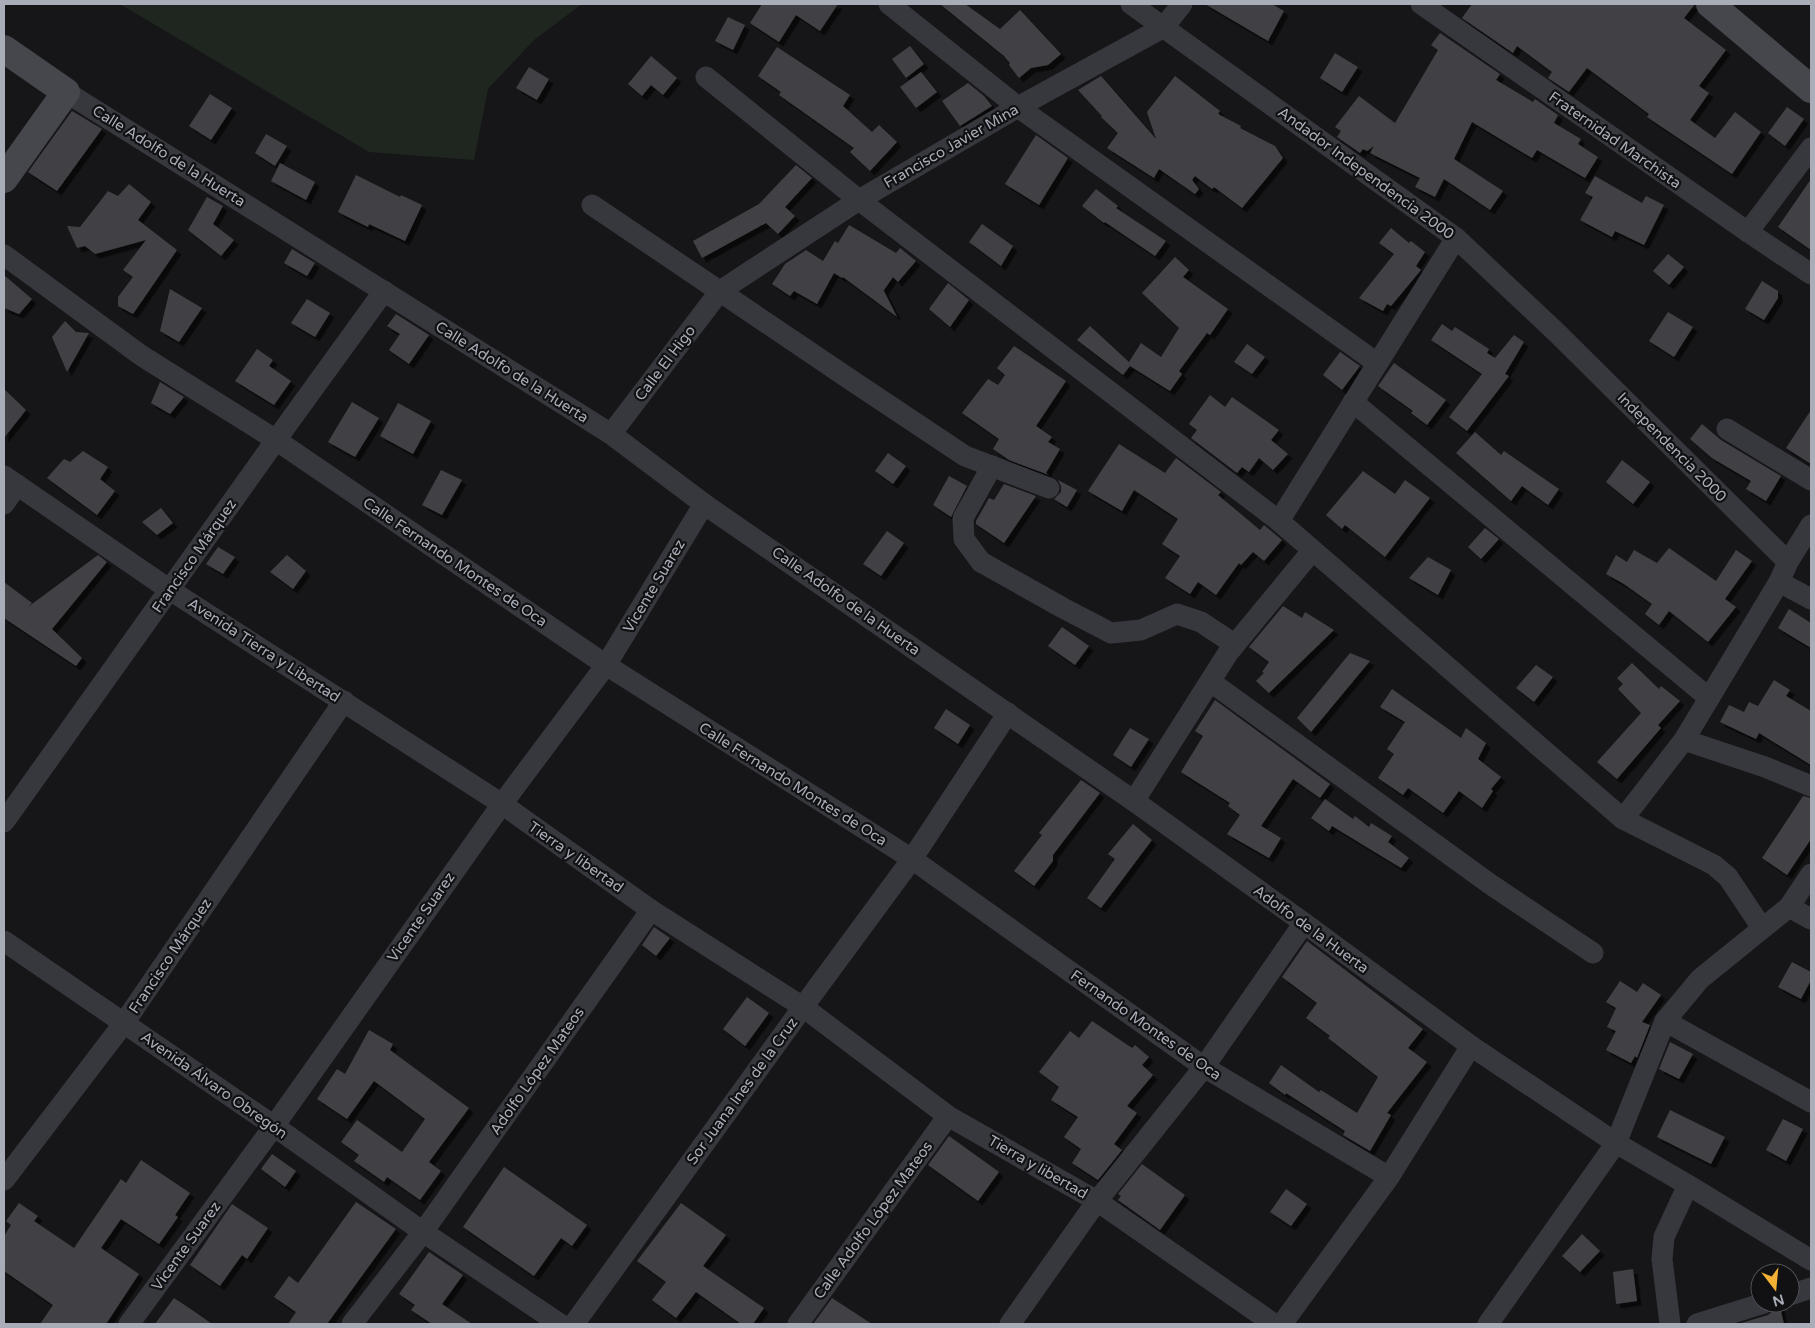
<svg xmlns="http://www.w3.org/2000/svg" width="1815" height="1328" font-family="'Varela Round',sans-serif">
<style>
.green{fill:#1e261f}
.building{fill:#404145;filter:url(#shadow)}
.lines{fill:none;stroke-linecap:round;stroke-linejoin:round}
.street{stroke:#37383d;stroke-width:21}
.secondary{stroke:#45474d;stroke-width:28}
.labels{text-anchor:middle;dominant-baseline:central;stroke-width:4.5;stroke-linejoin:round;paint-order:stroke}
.street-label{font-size:15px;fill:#a8adb8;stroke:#111113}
</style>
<defs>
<filter id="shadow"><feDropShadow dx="4.5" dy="4.5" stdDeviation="0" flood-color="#0009"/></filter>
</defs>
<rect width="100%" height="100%" fill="#161618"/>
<path class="green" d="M120,4H582L534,40L488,89L474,160L369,152Z"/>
<g class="building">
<path d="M762,4H838L820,31L796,15L779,42L750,23Z"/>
<path d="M940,4H965L1000,29L1020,10L1061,54L1048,65L1031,68L1019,78L1009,65L1010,63L1004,56Z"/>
<path d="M1205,4H1272L1284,11L1268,41Z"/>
<path d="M1472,4H1695L1684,18L1726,50L1699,86L1709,93L1690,120L1715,138L1735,112L1761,132L1732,174L1647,117L1649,114L1587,68L1569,92L1548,78L1552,72L1517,46L1513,53L1462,18Z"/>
<path d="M728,17L745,25L733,50L715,41Z"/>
<path d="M1440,33L1500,74L1496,80L1533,102L1535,99L1558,115L1554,123L1581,139L1578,144L1598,157L1585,178L1537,150L1532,158L1472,122L1454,159L1503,191L1490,210L1444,179L1435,197L1415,187L1420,178L1370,153L1374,146L1367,151L1363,149L1360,153L1337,137L1341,131L1335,127L1359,96L1395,123L1438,50L1431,45Z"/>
<path d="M910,46L924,64L906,78L892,59Z"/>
<path d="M777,47L850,95L843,106L872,132L879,125L897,142L870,171L850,152L854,148L779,95L781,92L758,76Z"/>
<path d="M1335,53L1358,67L1342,92L1320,78Z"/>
<path d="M651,56L677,78L663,95L651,85L642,96L628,84Z"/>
<path d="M529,67L549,79L537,100L516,88Z"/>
<path d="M921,72L937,92L916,108L900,87Z"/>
<path d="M1101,76L1156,139L1147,112L1175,76L1220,111L1218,114L1241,126L1240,128L1275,146L1283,158L1242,208L1214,187L1212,189L1195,176L1192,180L1199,189L1195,194L1159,169L1154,178L1107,148L1118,133L1101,117L1102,116L1078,90Z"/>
<path d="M968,83L984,96L992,106L960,126L942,101Z"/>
<path d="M210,94L232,108L211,140L189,126Z"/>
<path d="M1787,107L1804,119L1785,146L1768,133Z"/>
<path d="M72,111L102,129L57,191L28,172Z"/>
<path d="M266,134L287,146L275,166L255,153Z"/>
<path d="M1036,135L1068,158L1039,205L1005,184Z"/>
<path d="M280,163L315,182L306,200L271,181Z"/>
<path d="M796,165L812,178L785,207L795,216L778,234L766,223L702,258L693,241L759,204Z"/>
<path d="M356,175L400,197L401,195L422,205L405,241L369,224L368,227L338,212Z"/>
<path d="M1595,176L1642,203L1646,196L1664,205L1644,245L1615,231L1612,237L1580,220L1593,197L1585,193Z"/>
<path d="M1811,179V250L1778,227Z"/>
<path d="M129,184L151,202L138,220L177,250L133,314L118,306V297L133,277L123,270L146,240L95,254L85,246L77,248L67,226L80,227L108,191L118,196Z"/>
<path d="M1096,189L1118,206L1116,208L1166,241L1155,256L1105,222L1104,223L1082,206Z"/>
<path d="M207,197L223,206L213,224L234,240L221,256L188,230Z"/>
<path d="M982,224L1013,246L1001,266L969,242Z"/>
<path d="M849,225L896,253L900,248L916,261L898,282L893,277L884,290L883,289L897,317L843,277L842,278L834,273L817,304L794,291L790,296L772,284L785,264L806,250L823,261L835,241L838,243Z"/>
<path d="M1391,228L1409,243L1411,241L1425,252L1416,266L1421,270L1391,306L1387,304L1383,311L1359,298L1394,254L1379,243Z"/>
<path d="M292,249L315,263L307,276L284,263Z"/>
<path d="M1668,254L1684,267L1669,285L1653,271Z"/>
<path d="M1175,257L1189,270L1183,277L1228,309L1210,335L1207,333L1179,371L1182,374L1170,391L1130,366L1123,375L1077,340L1090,326L1129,362L1141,343L1161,357L1179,328L1142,293Z"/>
<path d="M4,275L32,299L19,314L4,308Z"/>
<path d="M1762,281L1778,291V298L1764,320L1745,309Z"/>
<path d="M948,283L969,300L950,327L929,309Z"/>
<path d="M170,289L202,308L179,342L160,331Z"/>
<path d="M307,299L330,313L315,337L291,323Z"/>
<path d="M1668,312L1693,327L1674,357L1649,341Z"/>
<path d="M396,314L429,335L409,364L389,350L400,334L387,326Z"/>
<path d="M65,321L76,332L89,333L67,372L52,337Z"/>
<path d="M1442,324L1452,331L1455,327L1489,349L1487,353L1495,358L1514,335L1524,342L1505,374L1509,376L1467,431L1449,417L1482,374L1431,340Z"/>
<path d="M1247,344L1265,357L1252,374L1234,362Z"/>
<path d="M1014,346L1066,381L1036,426L1052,437L1048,442L1060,449L1046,473L1049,475L1009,460L993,449L999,439L962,413L988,379L998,385L1005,375L997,368Z"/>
<path d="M257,349L273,360L269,366L291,381L274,405L235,381Z"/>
<path d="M1340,352L1360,366L1342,390L1323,375Z"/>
<path d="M1394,363L1446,400L1427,425L1411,413L1413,411L1378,386Z"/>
<path d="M160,382L184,397L170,414L151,403Z"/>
<path d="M4,389L26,410L4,438Z"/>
<path d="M1210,395L1225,407L1232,397L1279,430L1271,440L1288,454L1273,470L1259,458L1249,472L1242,467L1237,473L1191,438L1197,430L1189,424Z"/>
<path d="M352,402L379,418L355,457L328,442Z"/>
<path d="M398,403L431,421L413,454L380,436Z"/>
<path d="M1811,410V464L1786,448Z"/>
<path d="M1702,424L1721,440L1781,476L1766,501L1746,489L1751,481L1712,458L1690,439Z"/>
<path d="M1475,432L1501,455L1504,451L1559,489L1548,505L1522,486L1511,501L1456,453Z"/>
<path d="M1119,444L1165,473L1176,458L1221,492L1218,495L1260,530L1264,525L1282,540L1264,561L1253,552L1241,565L1239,563L1216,595L1198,582L1190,594L1165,578L1180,556L1162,544L1178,519L1134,490L1122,511L1088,491Z"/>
<path d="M83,451L108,467L100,479L115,491L97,515L47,478L64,459L70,462Z"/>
<path d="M888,453L906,466L893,484L875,471Z"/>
<path d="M1622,460L1650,482L1633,504L1606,482Z"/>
<path d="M441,470L462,480L442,515L422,505Z"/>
<path d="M1363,471L1395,494L1405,480L1430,498L1385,557L1345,525L1342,529L1326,515Z"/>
<path d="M949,476L967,486L951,517L933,505Z"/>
<path d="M1058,480L1077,490L1067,507L1054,499L1061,492V486Z"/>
<path d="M1004,484L1036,496L1004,543L976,524V521L989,498L994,500Z"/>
<path d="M161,508L173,523L157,535L142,522Z"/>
<path d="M1485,528L1499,539L1481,559L1468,547Z"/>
<path d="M887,531L904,543L881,576L863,564Z"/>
<path d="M218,547L235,557L223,574L206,564Z"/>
<path d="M1669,548L1716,581L1736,550L1752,561L1725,599L1736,607L1708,642L1669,611L1659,625L1645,614L1652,604L1624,584L1606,574L1616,555L1627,562L1634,550L1657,563Z"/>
<path d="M98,555L107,562L52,629L82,658L76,666L4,618V582L32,603L28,607Z"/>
<path d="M287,555L306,571L293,589L270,572Z"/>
<path d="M1428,557L1451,570L1438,595L1409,578Z"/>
<path d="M1283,606L1302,618L1305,612L1334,630L1269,693L1256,681L1264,673L1262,672L1269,662L1249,647Z"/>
<path d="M1789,609L1811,623V648L1778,628Z"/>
<path d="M1062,627L1089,646L1075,665L1048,646Z"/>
<path d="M1350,653L1370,661L1311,732L1297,718Z"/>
<path d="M1632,663L1659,689L1661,686L1680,701L1658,725L1661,728L1617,779L1597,762L1641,713L1618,689L1623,684L1617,678Z"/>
<path d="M1536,665L1553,677L1534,702L1516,688Z"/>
<path d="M1774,680L1790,690L1786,696L1811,711V765L1759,733L1756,739L1720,722L1729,705L1744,712L1749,702L1758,706Z"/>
<path d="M1392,689L1461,738L1466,728L1486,743L1478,759L1501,777L1491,789L1493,791L1482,808L1459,791L1443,813L1408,788L1403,795L1378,778L1394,754L1387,749L1405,722L1380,707Z"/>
<path d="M1215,700L1330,784L1320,798L1293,779L1261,826L1281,838L1269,858L1227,834L1240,815L1228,806L1230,803L1181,772L1203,736L1195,731Z"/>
<path d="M946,709L970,725L958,744L934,728Z"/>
<path d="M1130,728L1149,739L1131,767L1113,755Z"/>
<path d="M1081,780L1100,793L1053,855V861L1034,886L1014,871L1042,835L1039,833Z"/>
<path d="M1803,796L1811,798V839L1787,875L1762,858Z"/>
<path d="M1325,799L1353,819L1355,816L1369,827L1371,823L1392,836L1388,842L1409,858L1401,868L1332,826L1329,831L1311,818Z"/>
<path d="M1133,824L1152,840L1101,908L1087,898L1115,859L1108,854Z"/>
<path d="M654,927L670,938L656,956L642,945Z"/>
<path d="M1307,941L1423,1029L1408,1048L1427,1062L1387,1113L1391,1115L1370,1151L1343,1135L1345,1131L1286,1093L1285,1095L1269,1083L1281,1065L1319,1092L1321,1090L1357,1113L1378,1077L1328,1038L1330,1036L1306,1018L1317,1003L1282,977Z"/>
<path d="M1792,962L1811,972V980L1801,999L1778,987Z"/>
<path d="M1620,981L1637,992L1643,983L1661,995L1642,1022L1650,1025L1637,1058L1635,1056L1631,1063L1606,1050L1616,1031L1607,1027L1616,1008L1606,1002Z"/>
<path d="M747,997L769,1013L745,1046L723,1029Z"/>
<path d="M1092,1021L1132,1048L1135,1045L1149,1057L1142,1065L1153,1075L1127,1106L1137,1113L1114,1144L1122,1150L1098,1180L1072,1163L1081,1149L1064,1137L1078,1117L1051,1100L1059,1087L1039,1072L1070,1031L1079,1038Z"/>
<path d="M369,1030L393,1044L390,1050L469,1108L429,1162L441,1171L420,1200L387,1177L384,1182L354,1161L359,1155L341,1142L357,1120L402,1152L425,1119L374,1081L347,1119L317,1099L337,1069L345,1074Z"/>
<path d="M1670,1042L1693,1054L1679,1079L1659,1069Z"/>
<path d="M1670,1110L1725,1137L1711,1164L1657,1137Z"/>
<path d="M1783,1119L1803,1129L1786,1161L1766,1150Z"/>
<path d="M949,1136L999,1172L978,1201L928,1165Z"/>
<path d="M272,1154L296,1171L285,1187L261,1169Z"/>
<path d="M141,1160L190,1193L175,1215L178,1217L159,1244L121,1219L101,1248L139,1274L106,1324H40L53,1305L4,1271V1236L11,1225L6,1221L19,1203L38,1216L34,1221L74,1248L121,1179L126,1183Z"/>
<path d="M1142,1164L1185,1195L1160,1230L1118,1200L1121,1196L1118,1194Z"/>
<path d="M504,1167L587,1225L572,1246L561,1238L534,1276L463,1227Z"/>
<path d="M1286,1189L1307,1204L1291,1226L1270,1212Z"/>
<path d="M356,1202L396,1229L327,1324H288L296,1312L274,1297L289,1276L298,1283Z"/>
<path d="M681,1203L726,1235L703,1266L764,1308L753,1324H741L696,1292L676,1318L652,1300L666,1282L637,1261Z"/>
<path d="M232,1204L268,1228L247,1259L242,1255L220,1286L190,1265Z"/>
<path d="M1582,1234L1600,1251L1580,1272L1562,1256Z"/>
<path d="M429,1252L463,1275L442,1304L472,1324H432L411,1310L415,1305L399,1294Z"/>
<path d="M1633,1269L1637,1301L1616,1304L1613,1272Z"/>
<path d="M174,1298L195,1312L212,1324H155Z"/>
<path d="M832,1298L872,1324H813Z"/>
<path d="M1776,1303H1779L1784,1324H1738L1768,1315L1773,1311Z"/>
</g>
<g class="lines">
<g class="street">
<path d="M889,4L1018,107L1377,363"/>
<path d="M1131,4L1456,238L1556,332L1788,562"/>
<path d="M1421,4L1748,232L1811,274"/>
<path d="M706,77L859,200L1279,521L1623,819L1714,865L1728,877L1762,928"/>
<path d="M66,92L611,434L704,504L1134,801L1304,923L1471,1046L1616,1143L1688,1185L1811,1260"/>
<path d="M592,205L848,378L965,456L1049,488"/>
<path d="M1748,232L1811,148"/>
<path d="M4,255L142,356L276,440L606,665L912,859L1204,1067L1389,1177"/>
<path d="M1353,402L1709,698"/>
<path d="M1727,429L1811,480"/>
<path d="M611,434L720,291L859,200L1018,107L1164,27L1182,4"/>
<path d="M992,466L963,518L964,539L981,562L1063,608L1111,633L1141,630L1177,614L1201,622L1234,644"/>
<path d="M4,476L170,590L502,804L651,910L803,1007L948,1116L1097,1201L1274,1324"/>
<path d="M4,504L17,485"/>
<path d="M1279,521L1456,238"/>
<path d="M1779,582L1811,599"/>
<path d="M1211,682L1490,884L1593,953"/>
<path d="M1684,740L1765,767L1811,786"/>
<path d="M1134,801L1228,653L1312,551"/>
<path d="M1623,819L1684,740L1779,582L1788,562L1811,525"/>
<path d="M4,822L276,440L384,291"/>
<path d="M1789,907L1811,919"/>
<path d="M4,941L274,1126L423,1232L560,1324"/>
<path d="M1665,1021L1811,1102"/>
<path d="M4,1180L124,1023L344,701"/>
<path d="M1790,1295L1811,1288"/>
<path d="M129,1324L274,1126L502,804L606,665L704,504"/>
<path d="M352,1324L423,1232L651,910"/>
<path d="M574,1324L803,1007L912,859L1008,713"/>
<path d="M798,1324L948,1116"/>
<path d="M1010,1324L1097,1201L1204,1067L1304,923"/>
<path d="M1282,1324L1389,1177L1471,1046"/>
<path d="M1488,1324L1616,1143L1665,1021L1700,979L1789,907L1811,874"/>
<path d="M1670,1324L1662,1259L1664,1237L1688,1185"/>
<path d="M1697,1324L1764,1303"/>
</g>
<g class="secondary">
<path d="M1710,4L1811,89"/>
<path d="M4,49L66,92L4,179"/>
</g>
</g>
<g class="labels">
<g class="street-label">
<text transform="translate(1615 140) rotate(35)">Fraternidad Marchista</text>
<text transform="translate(951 146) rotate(-30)">Francisco Javier Mina</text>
<text transform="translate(169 156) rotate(32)">Calle Adolfo de la Huerta</text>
<text transform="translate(1366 173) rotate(36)">Andador Independencia 2000</text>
<text transform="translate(665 363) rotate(-53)">Calle El Higo</text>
<text transform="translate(512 372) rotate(32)">Calle Adolfo de la Huerta</text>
<text transform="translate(1672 447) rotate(45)">Independencia 2000</text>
<text transform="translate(194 556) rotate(-55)">Francisco Márquez</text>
<text transform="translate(455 562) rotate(34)">Calle Fernando Montes de Oca</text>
<text transform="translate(654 586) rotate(-59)">Vicente Suarez</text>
<text transform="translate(846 601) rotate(35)">Calle Adolfo de la Huerta</text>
<text transform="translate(264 650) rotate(33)">Avenida Tierra y Libertad</text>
<text transform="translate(793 784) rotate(32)">Calle Fernando Montes de Oca</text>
<text transform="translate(576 857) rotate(35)">Tierra y libertad</text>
<text transform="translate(421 917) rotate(-55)">Vicente Suarez</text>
<text transform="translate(1311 929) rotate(36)">Adolfo de la Huerta</text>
<text transform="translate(170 956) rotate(-56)">Francisco Márquez</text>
<text transform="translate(1146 1025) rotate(35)">Fernando Montes de Oca</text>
<text transform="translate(537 1071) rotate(-55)">Adolfo López Mateos</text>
<text transform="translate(214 1085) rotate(35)">Avenida Álvaro Obregón</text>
<text transform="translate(742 1091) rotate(-54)">Sor Juana Ines de la Cruz</text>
<text transform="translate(1038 1167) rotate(30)">Tierra y libertad</text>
<text transform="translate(873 1220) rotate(-54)">Calle Adolfo López Mateos</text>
<text transform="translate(186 1246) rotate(-54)">Vicente Suarez</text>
</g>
</g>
<rect width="1815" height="1328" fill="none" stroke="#a8adb8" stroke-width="10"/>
<g transform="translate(1775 1288) rotate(164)"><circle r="24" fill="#111113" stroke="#4d4f55"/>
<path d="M0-4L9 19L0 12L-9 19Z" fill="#f2b134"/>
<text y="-8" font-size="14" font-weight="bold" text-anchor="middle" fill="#a8adb8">N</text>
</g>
</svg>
